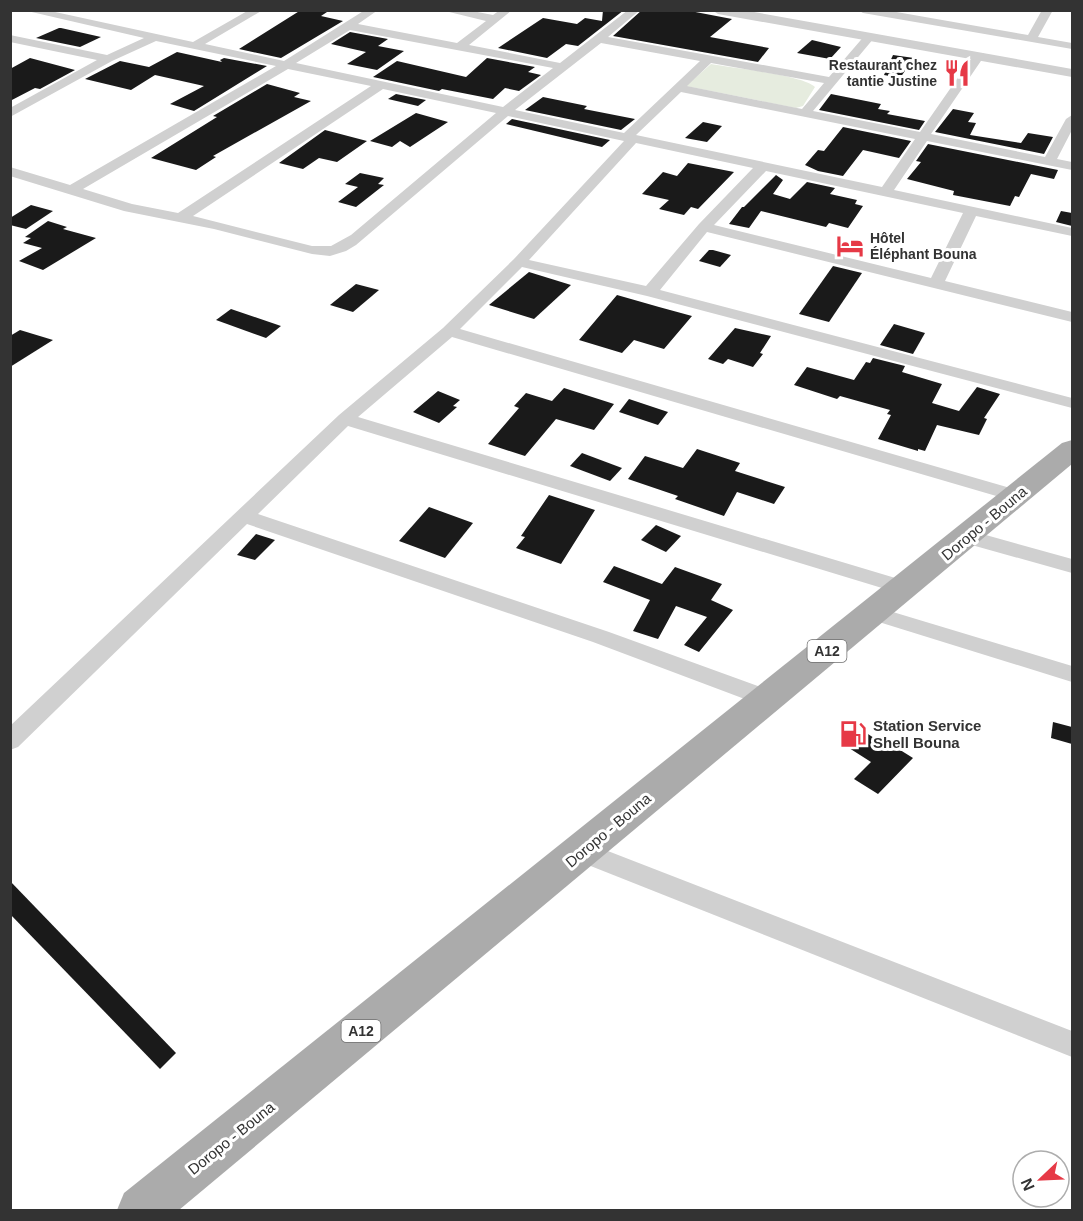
<svg xmlns="http://www.w3.org/2000/svg" width="1083" height="1221" font-family="Helvetica,sans-serif">
<style>
.green{fill:#e6ecdf}
.building{fill:#1a1a1a}
.lines{fill:none;stroke-linecap:round;stroke-linejoin:round}
.minor{fill:#d0d0d0;fill-rule:evenodd}
.tertiary{fill:#d0d0d0;fill-rule:evenodd}
.primary{fill:#ababab;fill-rule:evenodd}
.labels{text-anchor:middle;dominant-baseline:central;stroke-width:6;stroke-linejoin:round;paint-order:stroke}
.far-poi-label{font-size:14px;font-weight:bold;fill:#333;stroke:#fff;text-anchor:end}
.shield{fill:#fff;stroke:#707070;stroke-width:1.5}
.shield-label{font-size:14px;font-weight:bold;fill:#333}
.street-label{font-size:15px;fill:#333;stroke:#fff}
.poi-label{font-size:15px;font-weight:bold;fill:#333;stroke:#fff;text-anchor:start}
</style>
<rect width="100%" height="100%" fill="#fff"/>
<path class="green" d="M711,64C732,68 803,75 815,87L803,106L796,108L686,86Z"/>
<g class="building">
<path d="M301,10H330L321,16L343,21L281,58L239,49Z"/>
<path d="M603,10H624L578,46L566,44L547,58L498,48L543,18L577,24L585,18L602,21Z"/>
<path d="M642,10H685L732,19L710,37L769,48L758,62L613,36Z"/>
<path d="M59,28H61L101,37L80,47L36,38Z"/>
<path d="M350,32L388,39L378,46L404,51L377,70L347,64L366,52L331,44Z"/>
<path d="M812,40L841,47L830,59L797,53Z"/>
<path d="M177,52L222,62L220,60L224,58L267,66L194,111L170,104L204,86L155,75L131,90L85,79L120,61L149,67Z"/>
<path d="M893,55L914,58L900,78L884,75Z"/>
<path d="M30,58L75,70L40,89L35,88L10,101V69Z"/>
<path d="M487,58L535,67L528,72L541,75L519,91L505,88L493,99L442,89L439,91L373,77L397,61L466,77Z"/>
<path d="M267,84L300,93L294,97L311,101L213,156L216,157L196,170L151,158L217,117L213,116Z"/>
<path d="M396,94L426,100L418,106L388,99Z"/>
<path d="M831,94L881,104L878,109L890,111L887,114L925,121L919,130L819,110Z"/>
<path d="M543,97L587,106L584,109L635,119L621,130L525,110Z"/>
<path d="M953,109L974,113L968,122L976,123L970,135L1021,143L1028,133L1053,137L1044,154L935,132Z"/>
<path d="M416,113L448,122L410,147L400,141L392,147L370,141Z"/>
<path d="M512,119L610,140L602,147L506,124Z"/>
<path d="M703,122L722,126L707,142L685,138Z"/>
<path d="M843,127L911,141L899,158L863,150L843,176L818,171L805,165L818,150L824,151Z"/>
<path d="M325,130L367,141L337,162L319,158L303,169L279,163Z"/>
<path d="M928,144L1058,170L1054,179L1031,174L1019,197L1015,196L1010,206L953,195L954,191L907,179L921,162L916,161Z"/>
<path d="M688,163L734,172L698,209L691,207L684,215L659,209L669,200L642,194L663,172L677,176Z"/>
<path d="M360,173L384,178L378,184L384,185L356,207L338,202L358,187L345,184Z"/>
<path d="M776,175L783,180L773,194L790,199L807,182L835,188L830,194L857,200L855,204L863,206L848,228L829,223L826,227L761,211L749,228L729,224L742,207H744Z"/>
<path d="M31,205L53,211L26,229L10,225V218Z"/>
<path d="M1061,211L1072,213V226L1056,222Z"/>
<path d="M48,221L67,227L63,229L96,238L43,270L19,261L42,248L23,243L31,238L25,237Z"/>
<path d="M709,250H713L731,255L720,267L699,261Z"/>
<path d="M833,266L862,273L829,322L799,314Z"/>
<path d="M529,272L571,285L534,319L489,305Z"/>
<path d="M356,284L379,290L353,312L330,305Z"/>
<path d="M617,295L659,307L692,316L664,349L634,340L622,353L579,340Z"/>
<path d="M231,309L281,326L266,338L216,320Z"/>
<path d="M894,324L925,333L913,354L880,345Z"/>
<path d="M735,328L771,336L760,353L763,354L753,367L728,359L723,364L708,359Z"/>
<path d="M20,330L53,340L10,367V336Z"/>
<path d="M873,358L905,366L902,372L942,384L932,403L959,411L977,387L1000,394L984,418L987,419L979,435L937,425L925,451L918,449V451L878,439L891,415L887,414L890,410L840,396L837,399L794,385L807,367L854,380L866,362L870,363Z"/>
<path d="M564,388L614,404L594,430L556,419L525,456L488,444L519,408L514,406L526,393L552,401Z"/>
<path d="M438,391L460,400L453,406L457,407L439,423L413,412Z"/>
<path d="M629,399L668,412L658,425L619,412Z"/>
<path d="M697,449L740,463L735,471L785,487L774,504L737,492L724,516L675,499L678,496L628,479L645,456L683,468Z"/>
<path d="M582,453L622,468L610,481L570,466Z"/>
<path d="M549,495L595,510L561,564L516,548L525,537L521,536Z"/>
<path d="M429,507L473,523L445,558L399,541Z"/>
<path d="M656,525L681,536L666,552L641,540Z"/>
<path d="M256,534L275,540L255,560L237,555Z"/>
<path d="M614,566L662,584L675,567L722,584L711,600L733,610L699,652L684,645L707,617L676,606L658,639L633,631L650,600L603,582Z"/>
<path d="M1053,722L1072,727V744L1051,738Z"/>
<path d="M865,732L886,746L889,743L913,758L878,794L854,779L871,762L849,748Z"/>
<path d="M10,881L176,1053L160,1069L10,914Z"/>
</g>
<g class="lines">
<g class="minor">
<path d="M23,10H46L193,42L249,10H263L205,44L284,61L365,10H378L358,24L457,43L486,21L441,10H467L493,15L500,10H512L469,45L560,63L628,10H640L608,37L829,77L866,34H874V38L813,111L920,132L975,53H983L985,55L931,134L1045,157L1066,119L1072,115V130L1057,159L1072,162V170L927,141L894,190L1072,228V236L976,216L945,281L1072,312V322L707,232L660,290L1072,398V408L647,296L522,267L460,329L1024,492L1027,496L1024,500H1010L452,337L358,417L912,583L915,588L912,593L905,595L348,426L258,514L609,632L777,693L780,699L777,705L769,708L593,642L247,524L18,747L10,750V726L339,415L443,328L514,259L624,141L508,116L356,245L346,251L330,256L312,254L214,229L124,211L10,176V167L70,185L276,66L156,41L112,61L10,117V108L97,60L10,42V35L107,55L144,38ZM350,30L553,68L503,107L296,63ZM601,43L700,61L624,133L515,110ZM711,63L824,83L802,109L687,86ZM288,69L371,86L178,213L132,204L83,189ZM383,89L496,113L351,235L331,246H312L193,216ZM681,92L915,139L882,187L636,135ZM636,143L753,168L699,224L646,286L529,260ZM766,171L963,213L931,278L714,225Z"/>
<path d="M858,10H885L1028,35L1042,10H1053L1038,37L1072,43V49L863,13Z"/>
<path d="M968,530L1072,559V573L961,542L958,537L961,532Z"/>
<path d="M873,606L1072,666V682L866,618L862,613L866,608Z"/>
<path d="M582,841L1072,1031V1057L573,859L569,852L573,845Z"/>
</g>
<path class="tertiary" d="M712,10H743L1072,69V77L718,14Z"/>
<path class="primary" d="M1072,440V464L179,1210H117L124,1193L1062,443Z"/>
</g>
<defs>
<symbol id="restaurant-bare" viewBox="-9 -9 18 18"><path d="M-5-6h1v4h1v-4h1v4h1v-4h1v5L-1.5 .5V6h-2V.5L-5-1ZM5-6V6H3V1.5H1.5Q1.5-4 5-6Z" fill="#e63946" stroke="#fff" stroke-width="2.5" paint-order="stroke"/></symbol>
<symbol id="hotel-bare" viewBox="-9 -9 18 18"><path d="M-6-4.5h1.5V1H6V5H4.5V3h-9V5H-6ZM-4 0a1.8 1.8 0 1 1 3.6 0ZM.5 0V-2.5h3Q6-2.5 6 0Z" fill="#e63946" stroke="#fff" stroke-width="2.5" paint-order="stroke"/></symbol>
<symbol id="fuel-bare" viewBox="-9 -9 18 18"><path d="M-5.5-6h7V0h2V4h1.3V-2.5L3-4.5l.8-.8L6-3V5H2.5V1h-1V6h-7ZM-4.2-4.7v3.2H.2V-4.7Z" fill="#e63946" stroke="#fff" stroke-width="2.5" paint-order="stroke"/></symbol>
</defs>
<g fill-rule="evenodd">
<use href="#restaurant-bare" x="938" y="54" width="38" height="38"/>
<use href="#hotel-bare" x="831" y="227" width="38" height="38"/>
<use href="#fuel-bare" x="834" y="715" width="38" height="38"/>
</g>
<g class="labels">
<g class="far-poi-label">
<text x="937" y="65">Restaurant chez<tspan x="937" dy="16">tantie Justine</tspan></text>
<text x="870" y="238" text-anchor="start">Hôtel<tspan x="870" dy="16">Éléphant Bouna</tspan></text>
</g>
<g class="shield">
<rect x="807.5" y="640" width="39" height="22" rx="4.5"/>
<rect x="341.5" y="1020" width="39" height="22" rx="4.5"/>
</g>
<g class="shield-label">
<text x="827" y="651">A12</text>
<text x="361" y="1031">A12</text>
</g>
<g class="street-label">
<text transform="translate(984 523) rotate(-40)">Doropo - Bouna</text>
<text transform="translate(608 830) rotate(-40)">Doropo - Bouna</text>
<text transform="translate(231 1138) rotate(-39)">Doropo - Bouna</text>
</g>
<g class="poi-label">
<text x="873" y="725">Station Service<tspan x="873" dy="17">Shell Bouna</tspan></text>
</g>
</g>
<rect width="1083" height="1221" fill="none" stroke="#333333" stroke-width="24"/>
<g transform="translate(1041 1179) rotate(247)"><circle r="28" fill="#ffffff" stroke="#adadad" stroke-width="1.5"/>
<path d="M0-4.5L10 22L0 15L-10 22Z" fill="#e63946"/>
<text y="-9" font-size="16" font-weight="bold" text-anchor="middle" fill="#333333">N</text>
</g>
</svg>
